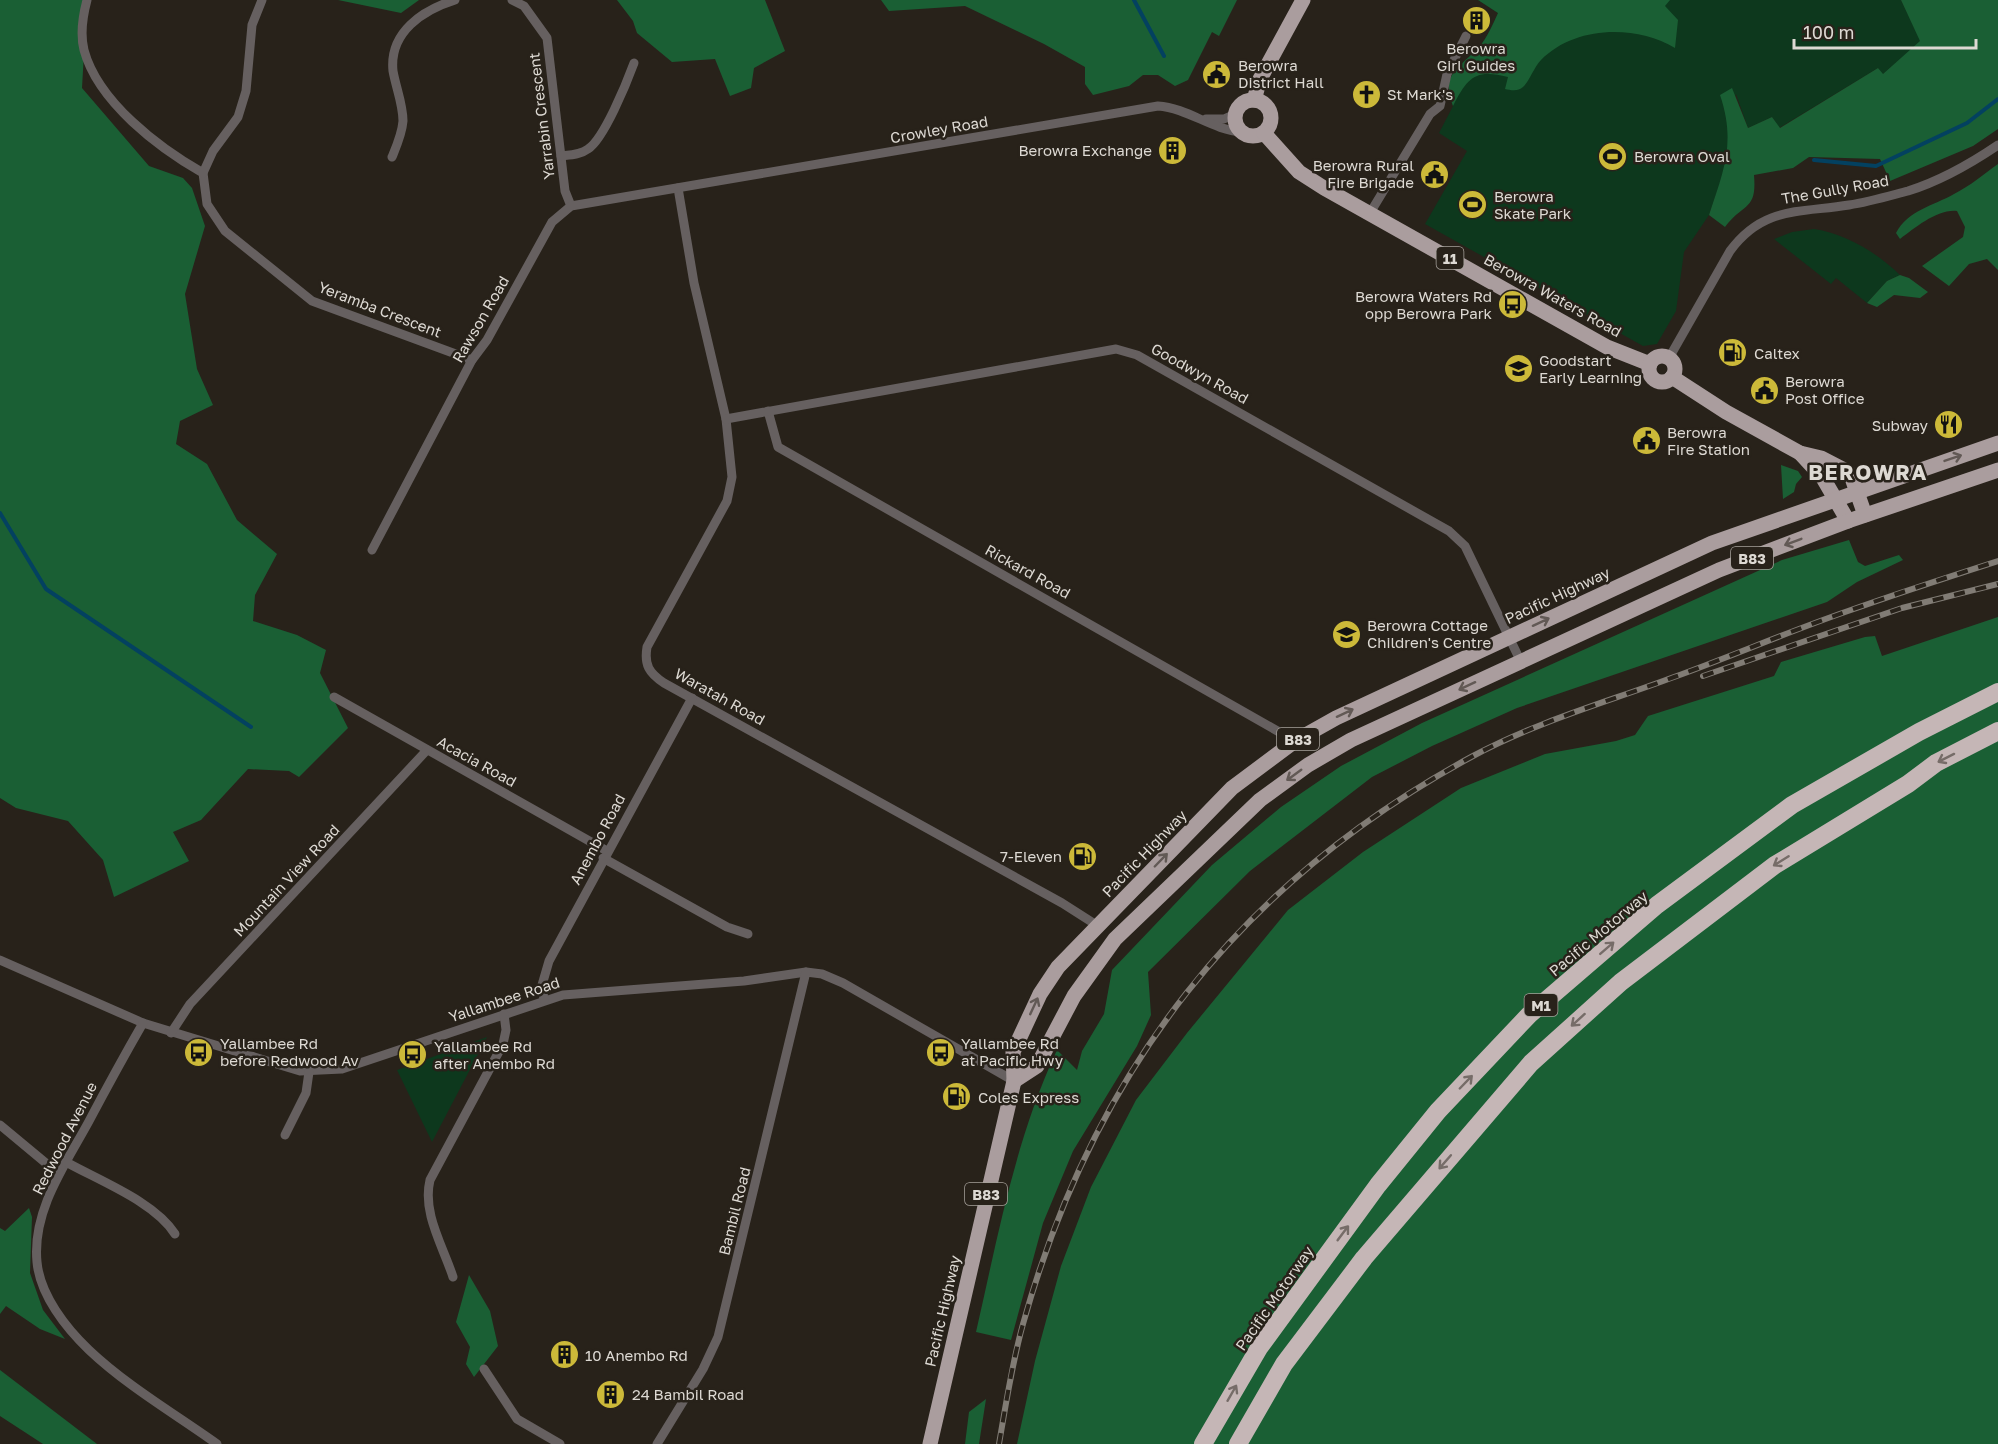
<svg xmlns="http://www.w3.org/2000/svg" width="1998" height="1444" font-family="'Golos Text',sans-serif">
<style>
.green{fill:#0d381d}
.forest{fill:#1a5f34}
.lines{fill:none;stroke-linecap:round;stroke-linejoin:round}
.stream{stroke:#034160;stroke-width:4}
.minor{stroke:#666060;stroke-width:9}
.primary{stroke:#aa9d9e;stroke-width:15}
.motorway{stroke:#c5b6b6;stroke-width:18}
.rail-casing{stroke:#817c75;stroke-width:6}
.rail{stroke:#28221a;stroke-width:4;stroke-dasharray:11;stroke-linecap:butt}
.oneway{stroke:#625955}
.oneway2{stroke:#766c68}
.labels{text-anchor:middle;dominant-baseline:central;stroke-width:5;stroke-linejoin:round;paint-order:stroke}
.shield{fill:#28221a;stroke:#a7a29c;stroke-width:1.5}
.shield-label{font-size:14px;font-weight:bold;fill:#ddd9d3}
.poi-label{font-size:15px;fill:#ddd9d3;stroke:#28221a;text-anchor:start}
.street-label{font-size:15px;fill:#ddd9d3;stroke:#28221a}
.district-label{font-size:21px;font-weight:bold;letter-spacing:1.5px;fill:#ddd9d3;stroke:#28221a}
</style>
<rect width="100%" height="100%" fill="#28221a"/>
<g class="green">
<path d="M1478,0H1901L1921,41L1882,75L1878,68L1779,128L1772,117L1748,128L1736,94L1728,119L1730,145L1722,178L1709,215L1684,252L1676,311L1657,344L1643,346L1425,224L1467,151L1439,133L1453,106C1440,73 1460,68 1479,47C1487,38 1493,24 1498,13Z"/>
<path d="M1814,229C1846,234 1876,252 1900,275L1887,281L1867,303L1836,278L1831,284L1774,239L1792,232Z"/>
<path d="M487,1037L432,1142L397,1070Z"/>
</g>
<g class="forest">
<path d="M0,0H87L82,88L149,166L183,178L192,188L205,226L185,294L197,369L213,405L180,421L176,444L207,464L237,520L277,554L255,595L253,621L297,635L326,650L320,673L348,728L299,777L289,771L248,769L201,820L173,832L189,861L114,897L103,860L68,821L16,808L0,798Z"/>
<path d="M338,0H419L401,13Z"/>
<path d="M617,0H765L785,51L754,68L751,88L730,96L715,59L672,62L637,33L633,21Z"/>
<path d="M881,0H1237L1219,36L1212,32L1188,80L1175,86L1158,75H1143L1129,86L1093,95L1085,84V67L1044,44L965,6L889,11Z"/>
<path d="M1478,0H1670L1665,6L1678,20L1675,48C1635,24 1574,26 1541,60C1534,67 1529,82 1523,87C1518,92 1510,90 1505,89L1508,77C1475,69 1468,77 1453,106C1440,73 1460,68 1479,47C1487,38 1493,24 1498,13Z"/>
<path d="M1901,0H1998V129L1973,146L1890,181L1880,159L1809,157L1793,168L1754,175C1757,211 1744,202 1725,227L1709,215C1724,170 1736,142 1720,95L1732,88L1748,128L1772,117L1780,128L1878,68L1883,74L1920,41Z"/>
<path d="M1998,164V270L1987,259L1969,264L1949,286L1922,266L1963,237L1965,227L1957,211C1937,209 1915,228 1900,239L1896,233C1908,210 1933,206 1954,194C1970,186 1984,174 1998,164Z"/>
<path d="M1900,275L1909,278L1928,292L1920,298L1894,295L1877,307L1867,303L1887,281Z"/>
<path d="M1781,465L1798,471L1802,477L1796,484L1794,492L1783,499Z"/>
<path d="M1849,540L1858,562L1865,566L1899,555L1903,560L1857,582L1827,602L1517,708L1432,746L1372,777L1250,871L1148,972L1151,1015L1137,1046L1073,1151L1043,1223L1011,1340L976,1332C998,1236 1015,1140 1057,1050L1077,1070L1082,1051L1104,1014L1112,970L1212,865L1281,807L1341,766L1422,723L1782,560Z"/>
<path d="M1998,617V1444H1017L1035,1361L1061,1266L1091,1187L1136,1100L1187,1033L1288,910L1363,852L1461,788L1545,754L1616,741L1635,735L1648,716L1774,676L1781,662L1865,637L1875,636L1882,656Z"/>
<path d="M29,1208L32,1217L30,1273L43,1310L65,1339L40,1329L6,1306L0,1314V1228L5,1231Z"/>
<path d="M469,1275L490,1311L498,1346L474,1377L466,1364L470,1347L456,1322Z"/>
<path d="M0,1370L97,1444H43L0,1416Z"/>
<path d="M986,1399L979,1444H965L969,1412Z"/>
</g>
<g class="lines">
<g class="stream">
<path d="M1134,0L1164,56"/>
<path d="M1814,160L1876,166L1967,123L1998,99"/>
<path d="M0,513L46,589L251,727"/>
</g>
<g class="minor">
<path d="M87,0C83,15 80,34 84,50C98,102 159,148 203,173L207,204L225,231L312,301L472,360"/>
<path d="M512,0L524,6L547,38L565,191L571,206"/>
<path d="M1206,119H1224L1235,114"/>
<path d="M561,156C570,155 580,155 588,149C604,139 627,82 634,63"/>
<path d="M392,157C397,145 402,134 403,121C403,104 396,88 393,71C389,32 423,10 455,0"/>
<path d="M203,173L213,151L238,117L246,91L252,25L262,0"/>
<path d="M678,188L694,283L726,419L732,477L727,501L647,647C644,665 649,673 664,683L1062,903L1098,926"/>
<path d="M1370,213L1430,114L1440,106L1447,74L1466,36"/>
<path d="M1669,358L1730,251C1763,206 1800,213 1849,205C1869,202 1889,196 1908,191C1940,181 1970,164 1998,145"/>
<path d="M768,411L778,447L1295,741"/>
<path d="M726,419L1116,349L1137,355L1449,531L1465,546L1521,662"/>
<path d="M372,550L472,360L487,340L552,222L571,206L1158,106C1188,108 1212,130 1242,132"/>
<path d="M334,697L607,851"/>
<path d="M603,858L727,927L748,934"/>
<path d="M0,960L143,1023L300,1071L342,1069L563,995L744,981L806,972L822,974L843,983L1014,1081"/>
<path d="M544,1000L542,985L549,961L692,698"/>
<path d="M143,1023C124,1056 106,1089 88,1123C65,1165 32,1211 37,1262C40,1295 66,1328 89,1350C127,1386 175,1414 217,1444"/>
<path d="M171,1033L190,1004L427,750"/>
<path d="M0,1125L59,1174"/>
<path d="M285,1135L306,1093L309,1072"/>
<path d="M66,1162C100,1181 155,1202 175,1234"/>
<path d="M453,1277C443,1246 422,1213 430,1180L503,1044L506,1030L504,1014"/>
<path d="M484,1369L517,1419L560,1444"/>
<path d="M657,1444L703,1369L718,1337L806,972"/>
</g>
<g class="primary">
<path d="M1254,100L1260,79L1303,0"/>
<circle cx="1253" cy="118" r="18"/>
<path d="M1264,133L1299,172L1324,188L1607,347L1650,364"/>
<circle cx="1662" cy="369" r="13"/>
<path d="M1672,377L1726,412L1800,453L1821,458L1848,472L1852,478L1865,515"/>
<path d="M1800,453L1823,478L1848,521"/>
<path d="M1014,1081L1037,1066L1074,996L1115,939L1260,800L1308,765L1351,740L1719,570L1848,521L1998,470"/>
<path d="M930,1444L1014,1081L1013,1052L1040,994L1058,967L1232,788L1295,741L1336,718L1712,543L1998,443"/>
</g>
<g class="motorway">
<path d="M1203,1444L1259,1348L1378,1185L1438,1111L1529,1015L1657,905L1792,805L1919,732L1998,692"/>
<path d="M1238,1444L1284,1364L1364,1258L1531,1063L1621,982L1775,865L1908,784L1936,763L1998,731"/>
</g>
<defs>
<g id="rail">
<path d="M1703,676L1902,608L1998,584"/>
<path d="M999,1444C1006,1404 1012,1363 1023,1324C1094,1070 1240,882 1473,756C1536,722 1607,702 1674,677C1732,656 1790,631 1848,611C1898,593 1948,577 1998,561"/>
</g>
</defs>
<use href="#rail" class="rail-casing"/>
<use href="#rail" class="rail"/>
</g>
<defs><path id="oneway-shaft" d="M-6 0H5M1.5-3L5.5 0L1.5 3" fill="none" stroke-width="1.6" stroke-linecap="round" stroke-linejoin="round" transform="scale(1.5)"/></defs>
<g class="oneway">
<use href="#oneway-shaft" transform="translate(1953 458) rotate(-19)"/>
<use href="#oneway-shaft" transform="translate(1793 542) rotate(159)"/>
<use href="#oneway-shaft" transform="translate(1541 622) rotate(-25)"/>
<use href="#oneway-shaft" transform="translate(1467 686) rotate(155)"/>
<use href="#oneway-shaft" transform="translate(1345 713) rotate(-25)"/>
<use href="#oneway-shaft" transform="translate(1294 775) rotate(144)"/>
<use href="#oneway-shaft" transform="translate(1161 860) rotate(-46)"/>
<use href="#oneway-shaft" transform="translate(1034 1006) rotate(-65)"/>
</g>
<g class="oneway2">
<use href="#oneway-shaft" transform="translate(1946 758) rotate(153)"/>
<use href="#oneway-shaft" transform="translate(1781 861) rotate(148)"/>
<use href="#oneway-shaft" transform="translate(1607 948) rotate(-41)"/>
<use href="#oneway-shaft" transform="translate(1578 1020) rotate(138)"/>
<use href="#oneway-shaft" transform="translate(1466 1082) rotate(-46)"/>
<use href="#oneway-shaft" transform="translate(1445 1162) rotate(131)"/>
<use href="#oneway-shaft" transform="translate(1343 1233) rotate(-53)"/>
<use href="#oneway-shaft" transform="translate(1232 1393) rotate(-60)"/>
</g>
<defs>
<symbol id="building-disc" viewBox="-11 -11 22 22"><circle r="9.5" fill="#ccb939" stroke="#28221a"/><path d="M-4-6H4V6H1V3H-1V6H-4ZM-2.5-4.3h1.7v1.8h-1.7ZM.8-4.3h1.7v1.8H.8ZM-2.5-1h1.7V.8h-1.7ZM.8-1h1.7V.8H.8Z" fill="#111"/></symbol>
<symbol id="civic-disc" viewBox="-11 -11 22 22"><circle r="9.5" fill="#ccb939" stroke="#28221a"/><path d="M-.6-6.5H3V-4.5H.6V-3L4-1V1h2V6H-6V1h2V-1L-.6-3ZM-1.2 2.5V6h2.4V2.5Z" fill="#111"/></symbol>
<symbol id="church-disc" viewBox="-11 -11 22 22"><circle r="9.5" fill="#ccb939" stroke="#28221a"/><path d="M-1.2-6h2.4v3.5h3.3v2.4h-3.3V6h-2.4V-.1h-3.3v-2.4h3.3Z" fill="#111"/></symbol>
<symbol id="stadium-disc" viewBox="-11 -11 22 22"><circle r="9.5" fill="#ccb939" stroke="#28221a"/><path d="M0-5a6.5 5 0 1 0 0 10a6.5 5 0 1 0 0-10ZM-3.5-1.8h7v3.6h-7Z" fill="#111"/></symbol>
<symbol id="bus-disc" viewBox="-11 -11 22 22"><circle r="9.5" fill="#ccb939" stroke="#28221a"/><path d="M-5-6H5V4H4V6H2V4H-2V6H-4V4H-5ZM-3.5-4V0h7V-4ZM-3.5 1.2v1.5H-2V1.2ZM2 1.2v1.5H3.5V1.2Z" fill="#111"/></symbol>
<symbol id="fuel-disc" viewBox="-11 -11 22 22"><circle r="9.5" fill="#ccb939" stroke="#28221a"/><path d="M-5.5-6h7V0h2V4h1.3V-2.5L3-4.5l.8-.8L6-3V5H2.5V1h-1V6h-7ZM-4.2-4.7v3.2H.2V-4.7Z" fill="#111"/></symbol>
<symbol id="school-disc" viewBox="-11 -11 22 22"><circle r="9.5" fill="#ccb939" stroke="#28221a"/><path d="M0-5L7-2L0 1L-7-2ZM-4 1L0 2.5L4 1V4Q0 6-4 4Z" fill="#111"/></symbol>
<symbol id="restaurant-disc" viewBox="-11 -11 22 22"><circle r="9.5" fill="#ccb939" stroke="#28221a"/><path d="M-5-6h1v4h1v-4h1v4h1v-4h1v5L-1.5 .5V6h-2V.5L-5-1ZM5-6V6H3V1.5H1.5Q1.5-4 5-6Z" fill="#111"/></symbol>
</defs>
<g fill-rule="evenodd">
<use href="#building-disc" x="1460" y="4" width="33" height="33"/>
<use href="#civic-disc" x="1200" y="58" width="33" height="33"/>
<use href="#church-disc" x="1350" y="78" width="33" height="33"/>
<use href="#building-disc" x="1156" y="134" width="33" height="33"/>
<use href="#stadium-disc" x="1596" y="140" width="33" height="33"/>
<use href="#civic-disc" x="1418" y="158" width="33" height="33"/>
<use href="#stadium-disc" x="1456" y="188" width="33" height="33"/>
<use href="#bus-disc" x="1496" y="288" width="33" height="33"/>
<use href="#fuel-disc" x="1716" y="336" width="33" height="33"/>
<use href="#school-disc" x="1502" y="352" width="33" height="33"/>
<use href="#civic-disc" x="1748" y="374" width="33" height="33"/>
<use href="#restaurant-disc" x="1932" y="408" width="33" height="33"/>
<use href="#civic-disc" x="1630" y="424" width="33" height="33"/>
<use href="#school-disc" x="1330" y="618" width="33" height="33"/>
<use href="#fuel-disc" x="1066" y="840" width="33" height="33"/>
<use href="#bus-disc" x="182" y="1036" width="33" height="33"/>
<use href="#bus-disc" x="924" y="1036" width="33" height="33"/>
<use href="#bus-disc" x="396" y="1038" width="33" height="33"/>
<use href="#fuel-disc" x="940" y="1080" width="33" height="33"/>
<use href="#building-disc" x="548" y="1338" width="33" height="33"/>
<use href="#building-disc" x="594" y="1378" width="33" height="33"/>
</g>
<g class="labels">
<g class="shield">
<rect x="1436.5" y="247" width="27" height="22" rx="4.5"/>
<rect x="1731" y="547" width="42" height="22" rx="4.5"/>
<rect x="1277" y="728" width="42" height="22" rx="4.5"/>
<rect x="1524.5" y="994" width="33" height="22" rx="4.5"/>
<rect x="965" y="1183" width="42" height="22" rx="4.5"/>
</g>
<g class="shield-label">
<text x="1450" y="258">11</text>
<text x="1752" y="558">B83</text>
<text x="1298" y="739">B83</text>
<text x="1541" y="1005">M1</text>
<text x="986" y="1194">B83</text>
</g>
<g class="poi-label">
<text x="1476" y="48" text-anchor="middle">Berowra<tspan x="1476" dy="17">Girl Guides</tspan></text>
<text x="1238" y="65">Berowra<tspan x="1238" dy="17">District Hall</tspan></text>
<text x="1387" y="94">St Mark's</text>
<text x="1152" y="150" text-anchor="end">Berowra Exchange</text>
<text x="1634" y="156">Berowra Oval</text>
<text x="1414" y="165" text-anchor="end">Berowra Rural<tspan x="1414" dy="17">Fire Brigade</tspan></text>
<text x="1494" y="196">Berowra<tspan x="1494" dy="17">Skate Park</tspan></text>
<text x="1492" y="296" text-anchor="end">Berowra Waters Rd<tspan x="1492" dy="17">opp Berowra Park</tspan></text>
<text x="1754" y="353">Caltex</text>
<text x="1539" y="360">Goodstart<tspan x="1539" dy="17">Early Learning</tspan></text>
<text x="1785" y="381">Berowra<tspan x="1785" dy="17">Post Office</tspan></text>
<text x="1928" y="425" text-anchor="end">Subway</text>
<text x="1667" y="432">Berowra<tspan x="1667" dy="17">Fire Station</tspan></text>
<text x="1367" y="625">Berowra Cottage<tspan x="1367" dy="17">Children's Centre</tspan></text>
<text x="1062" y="856" text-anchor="end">7-Eleven</text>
<text x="220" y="1043">Yallambee Rd<tspan x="220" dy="17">before Redwood Av</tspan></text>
<text x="961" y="1043">Yallambee Rd<tspan x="961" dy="17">at Pacific Hwy</tspan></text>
<text x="434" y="1046">Yallambee Rd<tspan x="434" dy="17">after Anembo Rd</tspan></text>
<text x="978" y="1097">Coles Express</text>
<text x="585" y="1355">10 Anembo Rd</text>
<text x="632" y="1394">24 Bambil Road</text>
</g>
<g class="street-label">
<text transform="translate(541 116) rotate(-97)">Yarrabin Crescent</text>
<text transform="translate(939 129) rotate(-10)">Crowley Road</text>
<text transform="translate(1835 189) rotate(-10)">The Gully Road</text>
<text transform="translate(1553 295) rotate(29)">Berowra Waters Road</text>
<text transform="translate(380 309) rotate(21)">Yeramba Crescent</text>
<text transform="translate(480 319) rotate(-60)">Rawson Road</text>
<text transform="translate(1200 373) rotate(29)">Goodwyn Road</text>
<text transform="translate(1028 571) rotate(29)">Rickard Road</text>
<text transform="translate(1557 595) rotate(-25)">Pacific Highway</text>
<text transform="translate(720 696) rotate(29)">Waratah Road</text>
<text transform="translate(477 761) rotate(29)">Acacia Road</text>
<text transform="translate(597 839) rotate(-62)">Anembo Road</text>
<text transform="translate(1144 853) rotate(-46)">Pacific Highway</text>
<text transform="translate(286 880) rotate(-47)">Mountain View Road</text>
<text transform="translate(1598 933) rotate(-40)">Pacific Motorway</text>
<text transform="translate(504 999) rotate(-18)">Yallambee Road</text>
<text transform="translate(64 1138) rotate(-63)">Redwood Avenue</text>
<text transform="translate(734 1211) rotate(-76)">Bambil Road</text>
<text transform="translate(1274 1298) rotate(-55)">Pacific Motorway</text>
<text transform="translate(942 1311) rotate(-77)">Pacific Highway</text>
</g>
<g class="district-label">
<text x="1868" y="472">BEROWRA</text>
</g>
</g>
<path d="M1794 39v9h182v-9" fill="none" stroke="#ddd9d3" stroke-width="3"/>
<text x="1803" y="39" font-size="18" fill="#ddd9d3" stroke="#28221a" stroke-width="4.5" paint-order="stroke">100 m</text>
</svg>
